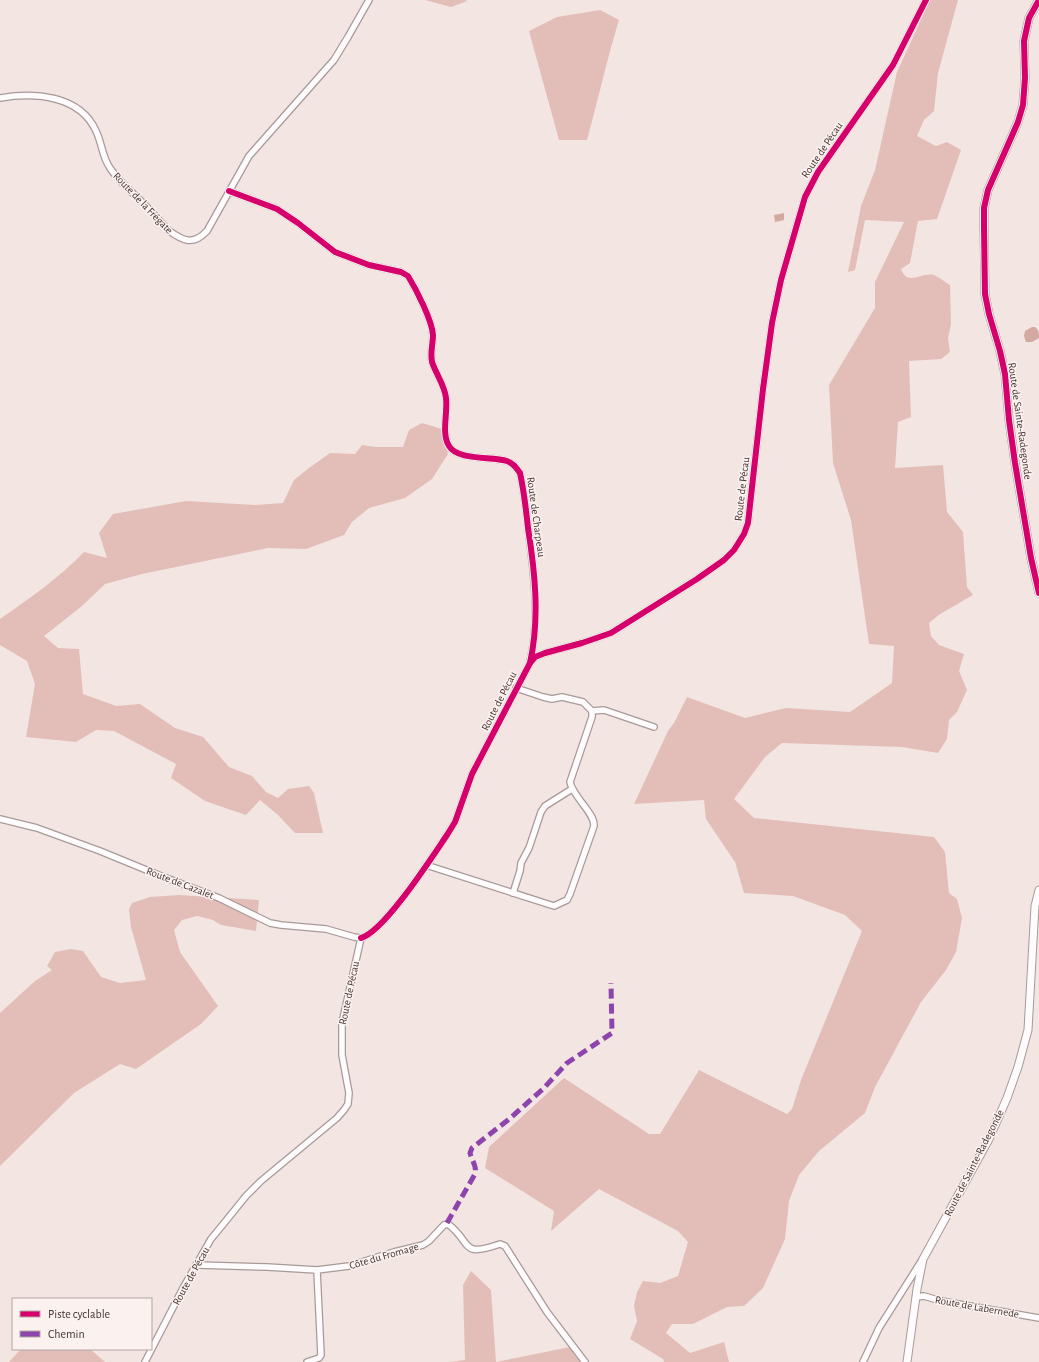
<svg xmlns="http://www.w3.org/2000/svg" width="1039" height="1362" font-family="'Alegreya Sans',sans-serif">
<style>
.forest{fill:#e3beb8}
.water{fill:#d4a9a2}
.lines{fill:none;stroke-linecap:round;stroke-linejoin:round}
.minor-casing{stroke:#a79a98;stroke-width:8}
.tertiary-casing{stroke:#a79a98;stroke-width:9}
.minor{stroke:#fdfbfb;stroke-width:5.5}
.tertiary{stroke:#fdfbfb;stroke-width:7}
.quiet{stroke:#8e44ad;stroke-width:5;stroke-dasharray:10 5;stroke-linecap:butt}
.cycleway-casing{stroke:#fbf2f0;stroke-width:8}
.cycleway{stroke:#d6006c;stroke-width:6}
.labels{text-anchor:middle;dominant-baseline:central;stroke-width:3;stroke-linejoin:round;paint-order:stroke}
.street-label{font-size:11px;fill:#443431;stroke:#fbf2f0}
</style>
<rect width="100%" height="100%" fill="#f3e5e2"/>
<g class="forest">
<path d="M425,0H466L467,1L451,7Z"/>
<path d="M930,0H958L938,73L934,111L924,120L917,136L936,146L947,142L961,150L937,219L918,221L910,263L901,269C908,287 921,272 934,275C939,277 945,282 950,285L951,324L948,338L950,352L941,359L909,361L911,417L898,422L895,468L943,465L947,512L963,532L967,587L973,595L940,614L929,623L931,636L939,645L964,654L959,671L967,690L957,712L949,720L947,739L938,753L902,747L782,743L765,757L734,799L754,818L934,837L945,852L949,893L957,899L962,918L956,952L946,970L921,1002L875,1087L865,1113L819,1151L799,1175L789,1201L785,1239L763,1288L744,1306L727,1307L693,1324H672L666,1333L690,1353L724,1342L729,1362H664L663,1359L630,1339L637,1321L634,1306L637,1292L643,1281L660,1283L678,1276L688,1242L678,1231L599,1189L551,1231L554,1211L485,1168L489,1147L564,1078L649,1134H660L699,1070L787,1114L792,1109L801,1080L862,931L845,915L793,896L744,893L735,862L706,819L704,800L634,804L668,731L674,723L687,697L745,718L786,708L850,712L892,683L894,646L869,644L851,520L833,463L829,385L875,308V282L904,222L865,220L855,270L848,272L861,206L875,170L897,72Z"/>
<path d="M600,10L619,20C607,59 598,100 587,140H559L529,31L557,17Z"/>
<path d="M422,423L442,429L448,454L432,479L405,498L369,508L352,522L344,535L306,549L268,548L142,574L105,584L82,606L44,636L58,648L79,649L83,694L116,706L140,704L175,728L203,737L229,767L252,776L266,792L278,798L288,789L309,786L314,793L323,833H295L278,815L260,800L246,815L205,801L171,778L176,764L114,731L96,730L76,742L26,737L35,684L27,661L0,645V619C30,598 59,578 84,552L107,558L99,533L113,514L186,501L255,505L283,503L294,480L309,468L330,453L355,454L362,445L376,447H403L409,430Z"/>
<path d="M179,895L259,900L256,931L221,925L213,920L197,916L182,920L174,930L180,952L218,1006L201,1024L136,1069L120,1064L74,1093L0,1166V1013L35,981L52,970L47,966L55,952L71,949L83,951L101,977L120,983L146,980L131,927L129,909L132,903L150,897Z"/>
<path d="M471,1271L491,1290L496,1362L570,1347L582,1362H449L465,1360L463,1285Z"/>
<path d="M21,1349H90L105,1362H9Z"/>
</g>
<g class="water">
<path d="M784,213V220L775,222L774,215Z"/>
<path d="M1032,327H1035C1039,330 1039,333 1039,338L1032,342H1026L1024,336L1025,331Z"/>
</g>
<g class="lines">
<defs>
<g id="minor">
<path d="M0,98C34,92 80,95 96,131C102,143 102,157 110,168C119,182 132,192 143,203C152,212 160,221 168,230C183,241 193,246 207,231L249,156L334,60L348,37L369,0"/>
<path d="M229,191L277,209L298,223L335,252L369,265L401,272L408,276C416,289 432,320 433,335C433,344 430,352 432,362C436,374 445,386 446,398C448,413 441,433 449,446C458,461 492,456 507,461C513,463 516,467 520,473C524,491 526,509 528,527C534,572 540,618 530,662"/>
<path d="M592,711L604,710L654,727"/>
<path d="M0,819L37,828L100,851L161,876L219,898L270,923L281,925L326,929L354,937L361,938"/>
<path d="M426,865L554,906L567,900L570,894L594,826C595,813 573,797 570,782L592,717V711L583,702L562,697L552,699L543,697L516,688"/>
<path d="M513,893L520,871L521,863L529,848L541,812L545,806L572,789"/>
<path d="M361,938C384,932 432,857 447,835L455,822L472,774L530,663L535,657L545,653L582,643L611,633L697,579L724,560L734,550L744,534L748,523L763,389L772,323L781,280L805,197L818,172L893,65L926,0"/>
<path d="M197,1265L267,1267L317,1270L349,1266L394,1252L423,1245L429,1241L444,1225L448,1224C473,1243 459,1258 500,1244L505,1246L547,1312L585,1362"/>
<path d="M916,1297L924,1296L941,1301L1039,1318"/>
<path d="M145,1362L183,1288L211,1239L225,1222L246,1196L261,1181L337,1118L344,1110L348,1104L349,1093L342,1055V1023L361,938"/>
<path d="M307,1362L319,1358L321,1355L317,1270"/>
<path d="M863,1362L879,1328L922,1260"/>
</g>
<g id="tertiary">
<path d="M1039,0L1029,18L1024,41L1025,78L1023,105L1018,122L988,190L984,208V227L985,294L989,314L1000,351L1005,374L1009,420L1015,463L1031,558L1039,593"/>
<path d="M907,1362L917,1289L923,1259L989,1139L1007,1098L1018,1067L1028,1030L1035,906L1039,890"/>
</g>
</defs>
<use href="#minor" class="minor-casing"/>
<use href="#tertiary" class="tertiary-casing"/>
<use href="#minor" class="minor"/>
<use href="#tertiary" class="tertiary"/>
<path class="quiet" d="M447,1223L475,1174C477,1166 472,1161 470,1153L472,1148L508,1120L543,1089L567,1063L612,1033L611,983"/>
<defs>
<g id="cycleway">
<path d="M1039,0L1029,18L1024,41L1025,78L1023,105L1018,122L988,190L984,208V227L985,294L989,314L1000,351L1005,374L1009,420L1015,463L1031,558L1039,593"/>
<path d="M229,191L277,209L298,223L335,252L369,265L401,272L408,276C416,289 432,320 433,335C433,344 430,352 432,362C436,374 445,386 446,398C448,413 441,433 449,446C458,461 492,456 507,461C513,463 516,467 520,473C524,491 526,509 528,528C535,572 540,618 530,663"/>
<path d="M361,938C384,932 432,857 447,835L455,822L472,774L530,663L535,657L545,653L582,643L611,633L697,579L724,560L734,550L744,534L748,523L763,389L772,323L781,280L805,197L818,172L893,65L926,0"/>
</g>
</defs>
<use href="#cycleway" class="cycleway-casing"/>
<use href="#cycleway" class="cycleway"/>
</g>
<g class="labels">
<g class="street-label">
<text transform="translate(822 150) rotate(-56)">Route de Pécau</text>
<text transform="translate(143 203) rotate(46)">Route de la Frégate</text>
<text transform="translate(1020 421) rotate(82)">Route de Sainte-Radegonde</text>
<text transform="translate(742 489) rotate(-83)">Route de Pécau</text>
<text transform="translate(536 517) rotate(82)">Route de Charpeau</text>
<text transform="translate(499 701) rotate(-63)">Route de Pécau</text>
<text transform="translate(180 883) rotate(21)">Route de Cazalet</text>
<text transform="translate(349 993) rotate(-78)">Route de Pécau</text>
<text transform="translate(974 1163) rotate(-63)">Route de Sainte-Radegonde</text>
<text transform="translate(384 1256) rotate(-16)">Côte du Fromage</text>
<text transform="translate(191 1276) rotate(-61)">Route de Pécau</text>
<text transform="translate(977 1307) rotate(10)">Route de Labernede</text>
</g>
</g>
<rect x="12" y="1298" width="140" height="52" fill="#fbf2f0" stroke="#b2a6a4"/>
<rect x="20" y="1311" width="20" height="6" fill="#d6006c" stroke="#b2a6a4"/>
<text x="48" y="1318" font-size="12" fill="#443431">Piste cyclable</text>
<rect x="20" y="1331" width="20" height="6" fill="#8e44ad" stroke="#b2a6a4"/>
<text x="48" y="1338" font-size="12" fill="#443431">Chemin</text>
</svg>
